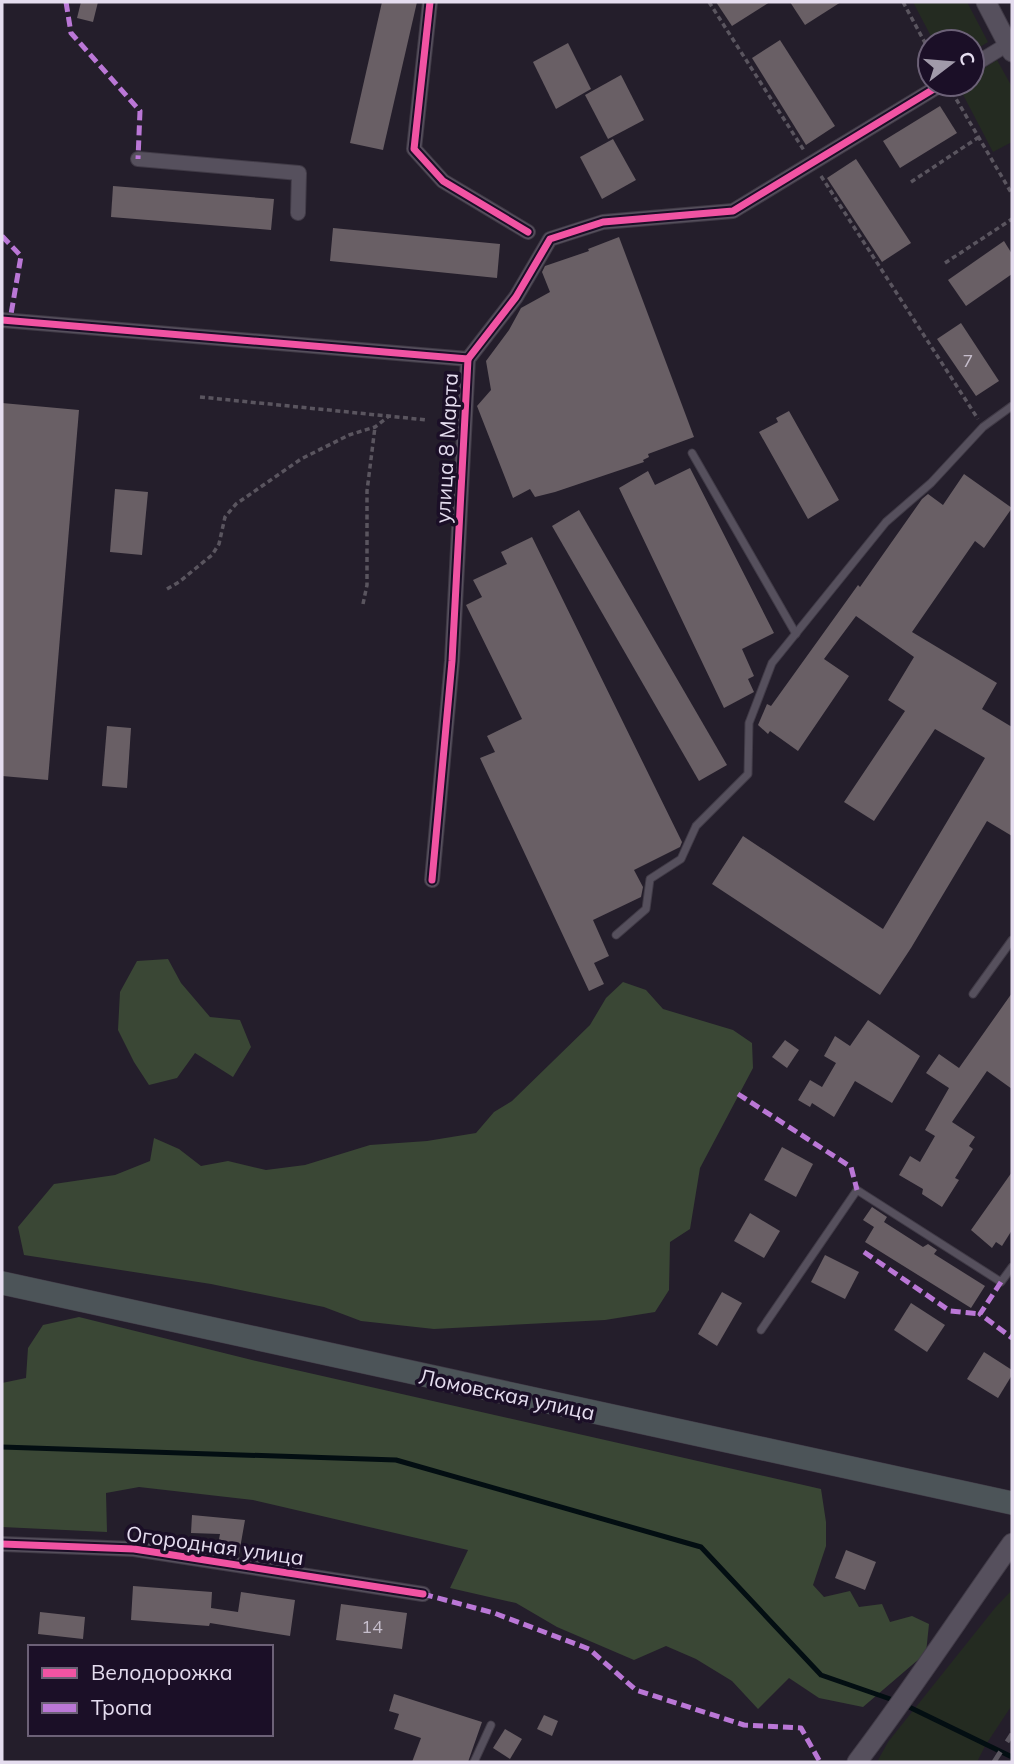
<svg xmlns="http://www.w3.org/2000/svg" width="1014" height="1764" font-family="Mulish,sans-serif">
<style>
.green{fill:#242b21}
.forest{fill:#3a4735}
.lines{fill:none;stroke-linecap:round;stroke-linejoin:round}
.stream{stroke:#030e12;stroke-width:5}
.building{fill:#695f65}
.lane-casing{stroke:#413b47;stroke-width:9}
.street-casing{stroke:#413b47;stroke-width:16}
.secondary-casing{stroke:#413b47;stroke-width:21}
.primary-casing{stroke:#413b47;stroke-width:24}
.path{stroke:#5a555f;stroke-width:3.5;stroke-dasharray:5 3.5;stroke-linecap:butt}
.lane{stroke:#56505d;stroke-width:7}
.street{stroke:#56505d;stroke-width:14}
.secondary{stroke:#56505d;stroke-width:19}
.primary{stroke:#4c5458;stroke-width:23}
.rail{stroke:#5c5761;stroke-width:5;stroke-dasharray:12 12;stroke-linecap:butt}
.quiet{stroke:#ba77d6;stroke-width:5;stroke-dasharray:10 5;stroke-linecap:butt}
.cycleway-casing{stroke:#1b0f27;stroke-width:11}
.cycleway{stroke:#f153a3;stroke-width:7}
.labels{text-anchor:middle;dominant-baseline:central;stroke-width:7;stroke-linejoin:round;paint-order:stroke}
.number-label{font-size:18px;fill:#c6becc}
.street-label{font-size:21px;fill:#e5ddef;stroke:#1b0f27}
</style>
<rect width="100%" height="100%" fill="#241e2b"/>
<g class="green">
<path d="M913,2H967L988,42L972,52V42H934Z"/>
<path d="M997,60L1012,87V142L993,152L958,85L972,84V76Z"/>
<path d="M1012,1590V1705L985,1746L977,1762H877L888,1742L995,1608Z"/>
</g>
<g class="forest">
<path d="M168,959L181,983L210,1017L240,1020L251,1047L233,1077L195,1053L177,1078L149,1085L134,1062L118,1030L120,992L137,961Z"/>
<path d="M623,982L646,990L663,1009L733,1030L752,1043L753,1068L700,1168L690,1229L670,1242L669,1290L655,1312L605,1320L434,1329L361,1321L324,1307L211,1284L24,1255L18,1227L54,1184L115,1175L150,1161L154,1138L179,1149L201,1166L228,1161L266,1170L305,1165L370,1145L427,1141L476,1133L494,1112L512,1101L590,1025L606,998Z"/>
<path d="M79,1317L252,1360L821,1489L826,1522V1546L813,1585L824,1597L850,1591L859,1607L882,1604L890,1622L912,1616L929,1624L926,1653L863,1707L819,1698L789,1678L758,1709L732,1681L696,1659L666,1646L634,1660L557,1627L516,1603L450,1588L468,1550L253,1500L139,1487L106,1493L107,1532L2,1527V1383L26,1378L28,1348L43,1325Z"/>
</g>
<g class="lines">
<g class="stream">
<path d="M2,1447L396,1460L701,1547L821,1675L896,1701"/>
<path d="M905,1705L1012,1757"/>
</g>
</g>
<g class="building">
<path d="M81,2H98L93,22L77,18Z"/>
<path d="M382,2H417L383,150L350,143Z"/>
<path d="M716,2H770L732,26Z"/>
<path d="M790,2H841L805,25Z"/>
<path d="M780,40L835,126L806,145L752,58Z"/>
<path d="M568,43L591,89L556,109L533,62Z"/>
<path d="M621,75L644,120L608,139L585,95Z"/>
<path d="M940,106L957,133L900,168L883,141Z"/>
<path d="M613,139L636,180L602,199L580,157Z"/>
<path d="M856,159L911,243L882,262L827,178Z"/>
<path d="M113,186L274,199L271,230L111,217Z"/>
<path d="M333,228L500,244L497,278L330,261Z"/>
<path d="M619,237L694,437L648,454L649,457L643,460L644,462L555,492L535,497L530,489L513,498L477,406L491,390L486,361L509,330L521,308L550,292L542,272L545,266L589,251L588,249Z"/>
<path d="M1004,241L1012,254V274L966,306L948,280Z"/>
<path d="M961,323L999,381L976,396L937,339Z"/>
<path d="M2,403L79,410L48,780L2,776Z"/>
<path d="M789,411L839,500L808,519L759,432L778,422L776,418Z"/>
<path d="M690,468L774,633L742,649L754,676L748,679L754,692L724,708L619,488L648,471L655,485Z"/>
<path d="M964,474L1012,508L984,548L975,541L912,632L997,683L982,709L1012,727V836L987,821L911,948L880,995L712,884L743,836L883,929L985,758L935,729L874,821L844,802L905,711L888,700L914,657L856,616L824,659L849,676L798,751L770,731L768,734L758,725L767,704L771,706L858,585L860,587L922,499L928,494L943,505Z"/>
<path d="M115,489L148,492L142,555L110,552Z"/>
<path d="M579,510L727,765L699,781L552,526Z"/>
<path d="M532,537L682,842L680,847L634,870L643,887L641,897L593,920L609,956L594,963L604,984L589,991L480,758L495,752L487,736L522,719L466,605L482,597L473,580L507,564L501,552Z"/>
<path d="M107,726L131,728L127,788L102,786Z"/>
<path d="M1012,993V1089L987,1071L952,1122L975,1137L969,1146L973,1149L955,1178L959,1180L942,1207L922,1194L923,1189L899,1175L910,1156L920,1162L935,1136L925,1130L949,1088L926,1073L939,1054L959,1068Z"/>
<path d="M868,1020L920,1056L892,1103L855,1081L834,1117L812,1103L810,1107L798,1100L810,1080L822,1087L836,1063L824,1056L835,1036L850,1046Z"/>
<path d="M785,1040L799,1050L787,1068L772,1057Z"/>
<path d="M782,1147L813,1164L796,1197L764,1180Z"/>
<path d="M1012,1172V1230L1002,1246L996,1242L992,1248L971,1230Z"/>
<path d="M872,1207L887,1217L884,1222L923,1247L928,1244L937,1250L934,1254L985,1286L971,1308L865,1242L874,1227L863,1220Z"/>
<path d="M750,1213L780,1231L764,1258L734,1241Z"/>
<path d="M825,1255L859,1272L845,1299L811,1282Z"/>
<path d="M722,1292L742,1303L717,1346L698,1334Z"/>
<path d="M911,1303L945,1325L927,1352L894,1330Z"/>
<path d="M984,1352L1012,1370V1375L998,1398L967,1379Z"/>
<path d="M192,1515L245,1520L239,1554L217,1550L220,1534L191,1533Z"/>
<path d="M846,1550L876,1562L865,1590L835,1578Z"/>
<path d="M133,1586L212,1592L211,1608L238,1612L241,1592L295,1600L290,1636L210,1623L209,1626L131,1620Z"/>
<path d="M341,1604L407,1613L402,1649L336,1640Z"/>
<path d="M40,1612L85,1617L83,1639L38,1634Z"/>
<path d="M394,1694L482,1722L468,1762H412L421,1738L394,1729L399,1714L389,1711Z"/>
<path d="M544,1715L558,1721L552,1736L537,1729Z"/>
<path d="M505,1729L522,1739L510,1759L493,1748Z"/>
</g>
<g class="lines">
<defs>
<g id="lane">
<path d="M692,453L796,634"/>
<path d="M616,935L646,909L650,879L681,859L696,826L748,774L749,723L772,663L886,522L931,483L983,427L1012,406"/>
<path d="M973,994L1012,940"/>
<path d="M761,1330L857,1190L1001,1282L1012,1267"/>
<path d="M474,1762L491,1725"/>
</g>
<g id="street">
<path d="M430,2L414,149L443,181L528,232"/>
<path d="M972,66L1008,44"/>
<path d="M138,159L299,173L298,213"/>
<path d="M2,320L468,359L452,661L432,880"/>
<path d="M468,359L516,297L550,239L603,222L733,211L942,84"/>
<path d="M2,1544L134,1549L423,1594"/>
</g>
<g id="secondary">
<path d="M986,2L1012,52"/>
<path d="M857,1762C911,1691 960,1616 1012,1543"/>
</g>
<path id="primary" d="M2,1283L1012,1503"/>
</defs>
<use href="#lane" class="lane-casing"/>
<use href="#street" class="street-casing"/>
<use href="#secondary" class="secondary-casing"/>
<use href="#primary" class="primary-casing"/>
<g class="path">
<path d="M709,2L805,152"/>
<path d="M903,2L930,52"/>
<path d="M952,92L1012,194"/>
<path d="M821,176L978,419"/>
<path d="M911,182L979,137"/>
<path d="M945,263L1012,219"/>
<path d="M200,397L427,420"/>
<path d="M167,589L179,582L212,555L219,544L225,517L236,504L301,459L349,435L375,427L389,416"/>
<path d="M363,604L367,585V491L375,427"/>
</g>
<use href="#lane" class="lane"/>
<use href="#street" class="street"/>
<use href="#secondary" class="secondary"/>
<use href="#primary" class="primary"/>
<path class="rail" d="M994,1762L1012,1734"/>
<g class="quiet">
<path d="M66,2L71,33L140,111L138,159"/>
<path d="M2,236L21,256L10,320"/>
<path d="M738,1094L851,1167L857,1190"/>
<path d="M864,1252L950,1311L980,1314"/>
<path d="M1001,1282L980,1314L1012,1338"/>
<path d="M423,1594L494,1613L589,1649L636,1690L744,1725L801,1728L820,1762"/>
</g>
<defs>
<g id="cycleway">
<path d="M430,2L414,149L443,181L528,232"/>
<path d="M2,320L468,359L452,661L432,880"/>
<path d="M468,359L516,297L550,239L603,222L733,211L942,84"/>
<path d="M2,1544L134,1549L423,1594"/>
</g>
</defs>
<use href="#cycleway" class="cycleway-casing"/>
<use href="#cycleway" class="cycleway"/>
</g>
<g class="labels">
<g class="number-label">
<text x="968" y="360">7</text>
<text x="372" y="1626">14</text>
</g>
<g class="street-label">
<text transform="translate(446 448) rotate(-87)">улица 8 Марта</text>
<text transform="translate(507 1394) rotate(12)">Ломовская улица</text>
<text transform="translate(215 1545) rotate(8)">Огородная улица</text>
</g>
</g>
<rect width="1014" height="1764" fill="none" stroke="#e5ddef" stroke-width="7"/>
<rect x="28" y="1645" width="245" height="91" fill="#1b0f27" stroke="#6c6177" stroke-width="2"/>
<rect x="42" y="1668" width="35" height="10" fill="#f153a3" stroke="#6c6177" stroke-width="2"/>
<text x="91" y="1680" font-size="21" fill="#e5ddef">Велодорожка</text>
<rect x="42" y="1703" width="35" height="10" fill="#ba77d6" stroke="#6c6177" stroke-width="2"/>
<text x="91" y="1715" font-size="21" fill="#e5ddef">Тропа</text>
<g transform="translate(951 63) rotate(74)"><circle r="33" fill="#1b0f27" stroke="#6c6177" stroke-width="2"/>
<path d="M0-5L12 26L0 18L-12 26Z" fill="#a19aaa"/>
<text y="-10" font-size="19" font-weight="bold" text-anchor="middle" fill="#e5ddef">С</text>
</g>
</svg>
